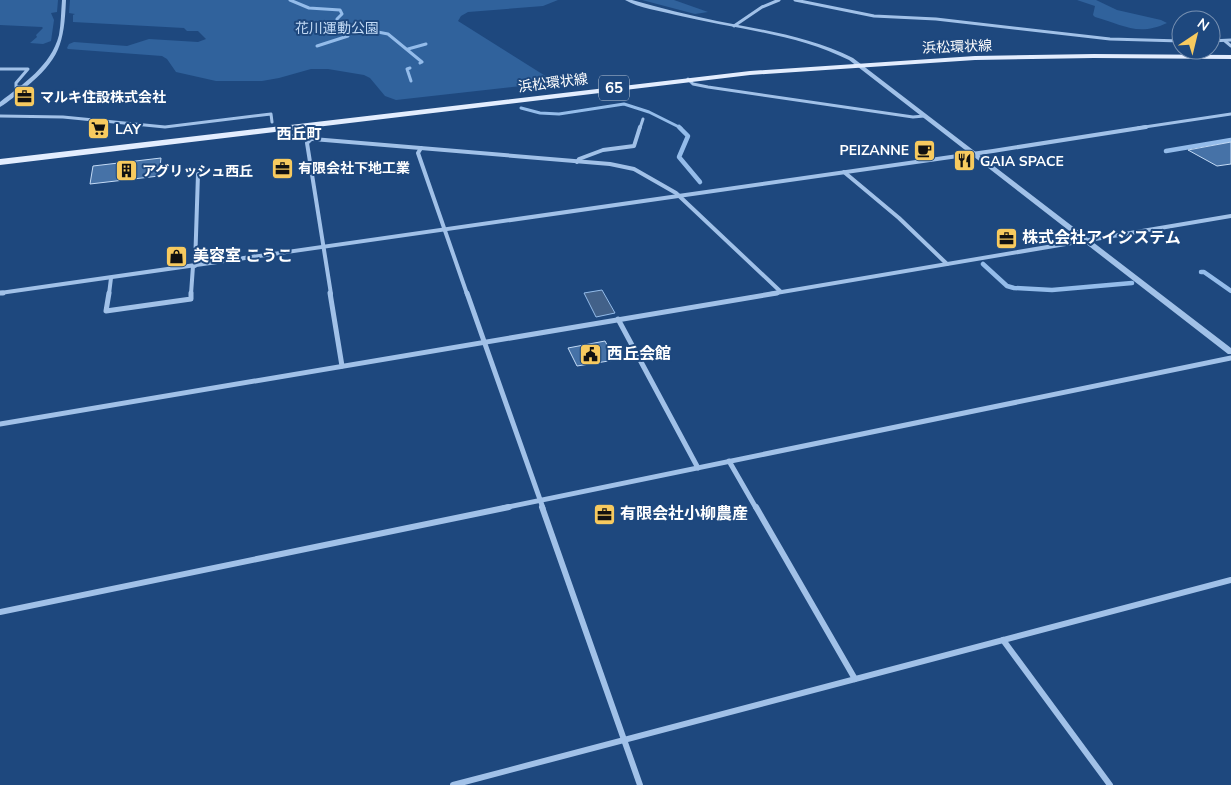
<svg xmlns="http://www.w3.org/2000/svg" width="1231" height="785" font-family="'Nunito Sans','Noto Sans JP',sans-serif">
<style>
.green{fill:#30629c}
.water{fill:#426189;stroke:#94bcea}
.lines{fill:none;stroke-linecap:round;stroke-linejoin:round}
.stream-far1{stroke:#94bcea;stroke-width:3}
.stream{stroke:#94bcea;stroke-width:4.5}
.building{fill:#4672a7;stroke:#c4dbf6}
.minor-far3{stroke:#a1c1e8;stroke-width:3}
.minor-far2{stroke:#a1c1e8;stroke-width:4}
.minor-far1{stroke:#a1c1e8;stroke-width:5}
.minor{stroke:#a1c1e8;stroke-width:6}
.tertiary{fill:#a1c1e8;fill-rule:evenodd}
.primary{fill:#e3edfe;fill-rule:evenodd}
.labels{text-anchor:middle;dominant-baseline:central;stroke-width:4;stroke-linejoin:round;paint-order:stroke}
.far-park-label{font-size:14px;fill:#c4dbf6;stroke:#1e487e}
.far-street-label{font-size:14px;fill:#fff;stroke:#1e487e}
.far-poi-label{font-size:14px;font-weight:bold;fill:#fff;stroke:#1e487e;text-anchor:start}
.shield{fill:#1e487e;stroke:#bcc8d8;stroke-width:1}
.shield-label{font-size:15px;font-weight:bold;fill:#fff}
.far-neighbourhood-label{font-size:15px;font-weight:bold;fill:#fff;stroke:#1e487e}
.poi-label{font-size:16px;font-weight:bold;fill:#fff;stroke:#1e487e;text-anchor:start}
</style>
<rect width="100%" height="100%" fill="#1e487e"/>
<g class="green">
<path d="M0,0H58L57,12L51,13L54,20L51,41L43,44L30,43L37,37L36,35L43,28L42,27L0,25Z"/>
<path d="M70,0H558L543,6L468,12L461,16L458,21L547,77L550,80L547,83L396,100L385,96L370,78L364,75L328,69H311L279,78L262,81H216L176,72L167,59L162,56L68,49L67,48L69,44L74,42L127,46L149,39L198,42L206,39L198,31H187L184,28L73,22V15L75,14L69,13Z"/>
<path d="M642,0H674L708,12L695,14Z"/>
<path d="M1077,0H1096L1117,10L1161,20L1167,23C1137,37 1122,24 1095,17L1093,15L1095,6Z"/>
</g>
<path class="water" d="M602,290L615,313L596,317L584,293Z"/>
<g class="lines">
<g class="stream-far1">
<path d="M290,0L309,8L340,10L342,14L337,19V24L388,34L422,62L420,63"/>
<path d="M317,46L348,36L346,27"/>
<path d="M408,49L426,44"/>
<path d="M410,68L407,69L411,81"/>
<path d="M521,108L540,113L559,114L624,104L649,112L681,128"/>
</g>
<g class="stream">
<path d="M679,127L688,136L679,157L700,182"/>
<path d="M1166,151L1231,140"/>
<path d="M983,264L1007,286L1014,288L1052,290L1132,283"/>
<path d="M1201,272H1204L1231,291"/>
</g>
</g>
<g class="building">
<path d="M1231,142V164L1217,166L1188,150Z"/>
<path d="M161,158L159,176L90,184L93,166Z"/>
<path d="M605,341L615,360L577,366L568,348Z"/>
</g>
<g class="lines">
<g class="minor-far3">
<path d="M795,0L874,16L936,19L1110,39L1181,41"/>
<path d="M734,26L762,7L779,0"/>
<path d="M1211,41L1231,40"/>
<path d="M1225,41L1231,46"/>
<path d="M0,69H28L16,83V87H22"/>
<path d="M688,79L693,84L708,87L913,117L924,116"/>
<path d="M0,116L63,117L165,127L271,114L272,122"/>
<path d="M640,128L643,119"/>
<path d="M1138,128L1231,114"/>
</g>
<g class="minor-far2">
<path d="M281,128L282,134L301,138L610,164L634,169L676,193L781,292"/>
<path d="M311,139L307,143L331,294"/>
<path d="M421,148L418,153L467,294"/>
<path d="M577,162L579,159L603,150L634,146L640,127"/>
<path d="M844,172L899,218L947,264"/>
<path d="M195,266L198,174"/>
<path d="M0,293L993,151L1146,127"/>
<path d="M109,294L111,278"/>
<path d="M191,294L193,266"/>
<path d="M770,294L1231,216"/>
</g>
<g class="minor-far1">
<path d="M0,293H3"/>
<path d="M109,293L106,311L191,299V293"/>
<path d="M330,293L342,366"/>
<path d="M467,293L543,508"/>
<path d="M618,319L698,468"/>
<path d="M0,424L777,293"/>
<path d="M729,461L756,508"/>
<path d="M503,508L1231,358"/>
</g>
<g class="minor">
<path d="M542,507L640,785"/>
<path d="M756,507L855,679"/>
<path d="M0,612L509,507"/>
<path d="M1003,640L1110,785"/>
<path d="M453,785L1231,580"/>
</g>
<g class="tertiary">
<path d="M62,0H66C64,44 60,59 25,88C17,94 9,102 0,107V102C23,84 51,66 59,35C61,24 61,12 62,0Z"/>
<path d="M625,0H632C660,8 688,15 717,21C764,30 810,37 853,58L1231,348V354H1228L849,60C795,33 734,29 676,15C660,11 639,8 625,0Z"/>
</g>
<path class="primary" d="M1094,54L1231,55V59L1094,58L975,60L750,75L0,165V159L750,71L975,56Z"/>
</g>
<defs>
<symbol id="office-square" viewBox="-11 -11 22 22"><rect x="-9" y="-9" width="18" height="18" rx="4" fill="#f7ca5f" stroke="#1e487e"/><path d="M-6-3h4V-5.5h4V-3h4V5H-6ZM-1-4.5V-3h2v-1.5ZM-6 0V1H6V0Z" fill="#111"/></symbol>
<symbol id="supermarket-square" viewBox="-11 -11 22 22"><rect x="-9" y="-9" width="18" height="18" rx="4" fill="#f7ca5f" stroke="#1e487e"/><path d="M-6-5.5h2.5l.6 2H6L4.5 2H-2.5L-4.4-4H-6ZM-1.5 3.2a1.3 1.3 0 1 0 .1 0ZM3 3.2a1.3 1.3 0 1 0 .1 0Z" fill="#111"/></symbol>
<symbol id="cafe-square" viewBox="-11 -11 22 22"><rect x="-9" y="-9" width="18" height="18" rx="4" fill="#f7ca5f" stroke="#1e487e"/><path d="M-5.5-4.5H6V0H3Q3 3.5 0 3.5H-2.5Q-5.5 3.5-5.5 0ZM3-3.2v2h1.7v-2ZM-6 4.5H4V6H-6Z" fill="#111"/></symbol>
<symbol id="restaurant-square" viewBox="-11 -11 22 22"><rect x="-9" y="-9" width="18" height="18" rx="4" fill="#f7ca5f" stroke="#1e487e"/><path d="M-5-6h1v4h1v-4h1v4h1v-4h1v5L-1.5 .5V6h-2V.5L-5-1ZM5-6V6H3V1.5H1.5Q1.5-4 5-6Z" fill="#111"/></symbol>
<symbol id="building-square" viewBox="-11 -11 22 22"><rect x="-9" y="-9" width="18" height="18" rx="4" fill="#f7ca5f" stroke="#1e487e"/><path d="M-4-6H4V6H1V3H-1V6H-4ZM-2.5-4.3h1.7v1.8h-1.7ZM.8-4.3h1.7v1.8H.8ZM-2.5-1h1.7V.8h-1.7ZM.8-1h1.7V.8H.8Z" fill="#111"/></symbol>
<symbol id="shop-square" viewBox="-11 -11 22 22"><rect x="-9" y="-9" width="18" height="18" rx="4" fill="#f7ca5f" stroke="#1e487e"/><path d="M-5-2.5h2.3a2.7 3.5 0 0 1 5.4 0H5L5.5 6h-11ZM-1.5-2.5h3a1.5 2.3 0 0 0-3 0Z" fill="#111"/></symbol>
<symbol id="civic-square" viewBox="-11 -11 22 22"><rect x="-9" y="-9" width="18" height="18" rx="4" fill="#f7ca5f" stroke="#1e487e"/><path d="M-.6-6.5H3V-4.5H.6V-3L4-1V1h2V6H-6V1h2V-1L-.6-3ZM-1.2 2.5V6h2.4V2.5Z" fill="#111"/></symbol>
</defs>
<g fill-rule="evenodd">
<use href="#office-square" x="12" y="84" width="25" height="25"/>
<use href="#supermarket-square" x="86" y="116" width="25" height="25"/>
<use href="#cafe-square" x="912" y="138" width="25" height="25"/>
<use href="#restaurant-square" x="952" y="148" width="25" height="25"/>
<use href="#office-square" x="270" y="156" width="25" height="25"/>
<use href="#building-square" x="114" y="158" width="25" height="25"/>
<use href="#office-square" x="994" y="226" width="25" height="25"/>
<use href="#shop-square" x="164" y="244" width="25" height="25"/>
<use href="#civic-square" x="578" y="342" width="25" height="25"/>
<use href="#office-square" x="592" y="502" width="25" height="25"/>
</g>
<g class="labels">
<g class="far-park-label">
<text x="337" y="28">花川運動公園</text>
</g>
<g class="far-street-label">
<text transform="translate(957 47) rotate(-2)">浜松環状線</text>
<text transform="translate(553 83) rotate(-7)">浜松環状線</text>
</g>
<g class="far-poi-label">
<text x="40" y="97">マルキ住設株式会社</text>
<text x="115" y="129">LAY</text>
<text x="909" y="150" text-anchor="end">PEIZANNE</text>
<text x="980" y="161">GAIA SPACE</text>
<text x="298" y="168">有限会社下地工業</text>
<text x="142" y="171">アグリッシュ西丘</text>
</g>
<rect class="shield" x="599" y="75.5" width="30" height="25" rx="4"/>
<g class="shield-label">
<text x="614" y="88">65</text>
</g>
<g class="far-neighbourhood-label">
<text x="299" y="134">西丘町</text>
</g>
<g class="poi-label">
<text x="1022" y="238">株式会社アイシステム</text>
<text x="193" y="256">美容室 こうこ</text>
<text x="607" y="354">西丘会館</text>
<text x="620" y="514">有限会社小柳農産</text>
</g>
</g>
<g transform="translate(1196 35) rotate(35)"><circle r="24" fill="#1e487e" stroke="#7891b2"/>
<path d="M0-4L9 19L0 12L-9 19Z" fill="#f7ca5f"/>
<text y="-8" font-size="14" font-weight="bold" text-anchor="middle" fill="#ffffff">N</text>
</g>
</svg>
